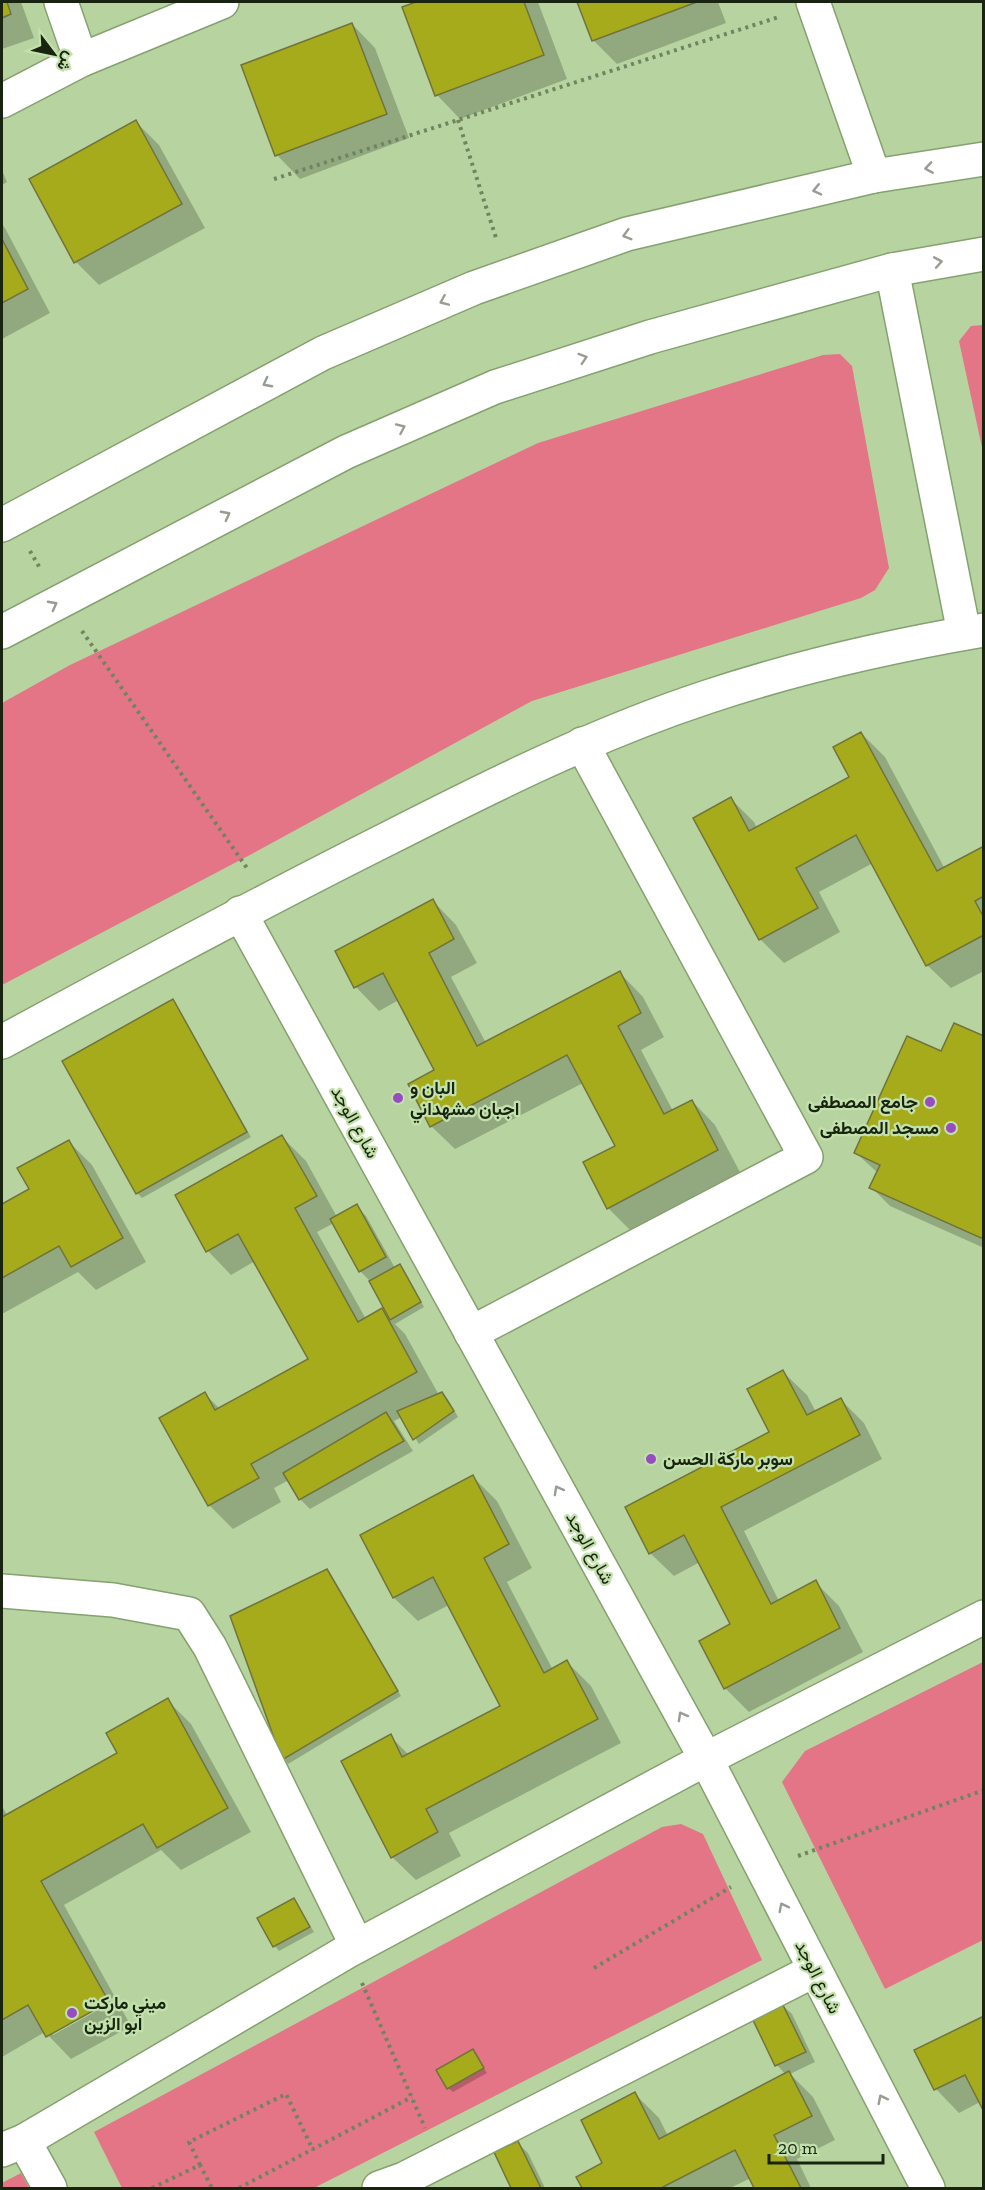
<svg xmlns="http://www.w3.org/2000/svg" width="985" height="2190" font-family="'Zilla Slab',Vazirmatn,serif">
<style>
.green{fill:#e37586}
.shadow{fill:#0003;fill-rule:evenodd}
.building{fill:#a6ab1b;stroke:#70733c;stroke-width:1.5}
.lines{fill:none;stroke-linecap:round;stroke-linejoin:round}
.minor-casing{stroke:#85a16f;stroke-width:36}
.major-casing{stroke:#85a16f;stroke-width:36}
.path{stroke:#6f845f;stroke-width:4;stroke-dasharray:3 4.5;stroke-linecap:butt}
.minor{stroke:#fff;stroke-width:33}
.major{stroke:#fff;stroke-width:33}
.oneway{stroke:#989c93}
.poi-dot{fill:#974dc0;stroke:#c3e1ac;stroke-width:2}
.labels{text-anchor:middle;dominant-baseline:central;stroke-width:4.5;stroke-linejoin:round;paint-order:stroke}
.poi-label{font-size:18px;font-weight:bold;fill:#192410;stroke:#c3e1ac;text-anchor:start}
.street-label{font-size:18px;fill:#192410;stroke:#c3e1ac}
</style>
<rect width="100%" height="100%" fill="#b7d4a0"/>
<g class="green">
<path d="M983,325H984L983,452L959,341L971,326Z"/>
<path d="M840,354L852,366L889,568L875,590L861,598L532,701L248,856L2,985V703L70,665L538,443L823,355Z"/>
<path d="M983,1662V1940L885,1989L782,1782L805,1751Z"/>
<path d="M681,1824L703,1834L762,1960L314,2188H122L94,2132L662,1827Z"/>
<path d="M21,2173L29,2188H2V2183Z"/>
</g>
<g class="shadow">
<path d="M2,2H21L34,38L2,49Z"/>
<path d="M420,2H538L567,79L460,119L437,95L404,8Z"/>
<path d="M579,2H718L726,23L617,64L593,40Z"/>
<path d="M352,24L375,48L409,138L300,179L277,155Z"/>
<path d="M136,122L159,145L205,228L99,285L76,262Z"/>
<path d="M2,170L7,182L2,185Z"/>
<path d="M2,224L5,228L50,313L2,339Z"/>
<path d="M861,733L885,757L945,869L984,848V971L951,988L927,965L873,863L819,892L840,932L784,963L760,939L731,799L754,822L757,828L851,777Z"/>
<path d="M433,901L456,925L477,963L451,977L486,1043L620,973L643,997L664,1037L641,1050L673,1111L692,1101L715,1125L741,1174L632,1232L608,1208L617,1146L583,1083L455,1149L431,1126L436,1071L399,1000L379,1011L356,987Z"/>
<path d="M173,1001L177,1006L251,1137L142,1198L137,1193Z"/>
<path d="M984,1038V1248L890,1206L871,1187L878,1173L856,1153L942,1053Z"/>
<path d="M282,1137L306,1161L337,1217L356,1206L366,1216L395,1268L400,1266L404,1270L424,1307L395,1324L405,1334L439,1395L442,1393L447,1398L458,1417L419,1444L402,1417L394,1421L413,1451L310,1509L300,1499L289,1480L274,1488L281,1502L233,1529L209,1505L205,1394L220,1409L310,1359L255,1261L231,1275L208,1251L177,1196ZM334,1223L360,1271L371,1282L390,1319L381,1310L366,1319L317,1232Z"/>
<path d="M68,1141L92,1165L146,1262L96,1290L78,1272L2,1314V1206L31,1190Z"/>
<path d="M783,1372L807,1395L816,1412L840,1399L864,1423L882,1459L744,1531L779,1601L815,1582L839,1606L863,1652L749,1712L725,1688L732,1625L700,1562L674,1576L650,1553L771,1433Z"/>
<path d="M473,1477L497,1501L532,1568L507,1582L553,1670L567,1662L591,1686L621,1743L449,1833L461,1856L416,1880L392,1857L390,1736L409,1755L502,1707L449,1605L418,1621L394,1598L362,1536Z"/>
<path d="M327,1571L331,1575L401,1696L288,1764L284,1759Z"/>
<path d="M167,1700L191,1724L251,1832L181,1870L161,1850L64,1905L131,2026L71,2059L45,2032L2,2057V1806L7,1815L119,1753ZM114,1997L116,2000L53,2035V2031Z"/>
<path d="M294,1900L314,1932L279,1951L275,1946L259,1918Z"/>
<path d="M782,2005L792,2014L815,2062L790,2074L813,2097L835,2140L797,2159L811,2188H756L751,2178L730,2188H584L578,2177L604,2164L635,2094L659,2118L668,2136L786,2075L777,2065L754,2019Z"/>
<path d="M984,2017L980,2102L959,2113L936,2089Z"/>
<path d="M472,2051L487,2073L453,2092L448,2088Z"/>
<path d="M518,2143L528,2153L545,2188H513L496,2153Z"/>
</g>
<g class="building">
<path d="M2,2H7L11,14L2,18Z"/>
<path d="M416,2H524L544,55L435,96L402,7Z"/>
<path d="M577,2H697L592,41Z"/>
<path d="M352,23L387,114L275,156L241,65Z"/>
<path d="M136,120L182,204L74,263L29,179Z"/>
<path d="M2,239L28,289L2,303Z"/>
<path d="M861,732L937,871L984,846V896L975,901L984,918V935L926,966L856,835L796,868L818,908L759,940L693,818L731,797L749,831L849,777L833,747Z"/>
<path d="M433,899L454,939L429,953L477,1046L620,971L641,1013L618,1026L664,1114L692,1100L718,1150L607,1209L583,1162L615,1146L567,1055L430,1127L408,1084L434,1070L383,973L354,988L335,951Z"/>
<path d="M173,999L247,1132L136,1194L62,1061Z"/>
<path d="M954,1023L984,1036V1236L981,1238L869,1188L880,1165L854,1153L907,1036L941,1051Z"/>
<path d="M282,1135L317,1196L295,1208L358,1322L382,1308L417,1372L251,1464L259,1478L208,1506L159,1418L205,1392L215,1410L308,1359L238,1234L206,1252L175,1195Z"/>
<path d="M69,1140L123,1238L71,1267L59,1246L2,1278V1204L29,1189L17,1168Z"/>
<path d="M357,1204L386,1257L359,1272L330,1219Z"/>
<path d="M400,1264L421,1302L390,1320L369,1281Z"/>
<path d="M783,1370L807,1415L841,1398L860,1435L721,1507L771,1604L816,1580L840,1628L724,1689L699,1641L730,1624L684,1535L649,1554L625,1507L769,1432L747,1389Z"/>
<path d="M442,1392L454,1411L413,1440L397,1411Z"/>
<path d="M386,1412L404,1441L299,1500L283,1473Z"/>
<path d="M473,1475L509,1544L484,1558L544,1673L567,1660L598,1719L426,1809L438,1832L391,1858L341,1761L391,1734L402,1757L500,1706L433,1577L393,1598L360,1535Z"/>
<path d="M327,1569L398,1691L282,1760L230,1616Z"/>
<path d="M168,1698L228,1808L157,1848L143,1824L41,1881L109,2002L46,2037L28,2005L2,2020V1817L117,1753L106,1733Z"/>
<path d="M294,1898L310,1927L273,1947L257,1918Z"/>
<path d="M782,2003L806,2052L775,2066L752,2018Z"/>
<path d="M984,2016V2112L965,2075L934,2090L914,2050Z"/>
<path d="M473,2049L484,2068L447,2089L436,2070Z"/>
<path d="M789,2071L812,2116L774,2135L801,2188H754L735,2150L661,2188H582L576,2177L602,2163L581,2120L635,2092L659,2139Z"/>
<path d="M518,2141L541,2188H511L494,2152Z"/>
</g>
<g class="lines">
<defs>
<g id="minor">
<path d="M61,2L81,60"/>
<path d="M813,2L874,176"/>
<path d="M2,101L81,60L222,2"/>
<path d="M892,270L964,633"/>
<path d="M240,913L706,1759L928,2188"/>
<path d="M2,1042C129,973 257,904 387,839C491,786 595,734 707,697C797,667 890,646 984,630"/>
<path d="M471,1333L806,1157L582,744"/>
<path d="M2,1591L113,1600L189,1614L210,1647L357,1946"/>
<path d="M24,2141L50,2188"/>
<path d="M2,2150L24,2141L348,1951L706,1759L984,1617"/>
<path d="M379,2188L404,2179L815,1970"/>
</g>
<g id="major">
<path d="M2,525L323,353L474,288L627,234L874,176L984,159"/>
<path d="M2,632L346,452L495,387L650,337L892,270L984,254"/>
</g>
</defs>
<use href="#minor" class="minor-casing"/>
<use href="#major" class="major-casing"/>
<g class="path">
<path d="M458,120L497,241"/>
<path d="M274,179L779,17"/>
<path d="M30,551L41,570"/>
<path d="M82,631L249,871"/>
<path d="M798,1856L984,1790"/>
<path d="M594,1968L731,1887"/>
<path d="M362,1983L425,2128"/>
<path d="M200,2165L189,2142L286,2094L313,2150"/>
<path d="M152,2188L200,2165L212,2188"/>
<path d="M239,2188L412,2097"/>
</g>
<use href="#minor" class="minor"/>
<use href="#major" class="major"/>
</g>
<defs><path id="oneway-chevron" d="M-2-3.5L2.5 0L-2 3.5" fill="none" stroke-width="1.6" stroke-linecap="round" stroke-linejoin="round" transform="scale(1.5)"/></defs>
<g class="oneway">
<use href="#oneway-chevron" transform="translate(929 168) rotate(171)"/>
<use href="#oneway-chevron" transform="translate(817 190) rotate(167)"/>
<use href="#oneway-chevron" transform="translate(627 235) rotate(164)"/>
<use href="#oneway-chevron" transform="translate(938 262) rotate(-10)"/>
<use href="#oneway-chevron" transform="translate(444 301) rotate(157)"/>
<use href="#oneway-chevron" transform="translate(583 358) rotate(-18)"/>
<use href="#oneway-chevron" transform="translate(267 383) rotate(152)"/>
<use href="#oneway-chevron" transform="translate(401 428) rotate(-24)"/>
<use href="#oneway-chevron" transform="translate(226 515) rotate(-28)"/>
<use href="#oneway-chevron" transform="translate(53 605) rotate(-28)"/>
<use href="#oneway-chevron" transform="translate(558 1490) rotate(-119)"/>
<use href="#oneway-chevron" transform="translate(682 1716) rotate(-119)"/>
<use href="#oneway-chevron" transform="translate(783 1907) rotate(-117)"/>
<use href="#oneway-chevron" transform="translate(882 2099) rotate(-117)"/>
</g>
<g class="poi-dot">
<circle cx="398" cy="1098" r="6"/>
<circle cx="930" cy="1102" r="6"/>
<circle cx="951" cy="1128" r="6"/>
<circle cx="651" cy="1459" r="6"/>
<circle cx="72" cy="2013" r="6"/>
</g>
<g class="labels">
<g class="poi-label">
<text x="410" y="1088">البان و<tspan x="410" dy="21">اجبان مشهداني</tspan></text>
<text x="918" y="1102" text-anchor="end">جامع المصطفى</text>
<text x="939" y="1128" text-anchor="end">مسجد المصطفى</text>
<text x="663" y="1459">سوبر ماركة الحسن</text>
<text x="84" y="2003">ميني ماركت<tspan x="84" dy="21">ابو الزين</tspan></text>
</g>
<g class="street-label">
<text transform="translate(355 1122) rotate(61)">شارع الوجد</text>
<text transform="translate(590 1548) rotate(61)">شارع الوجد</text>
<text transform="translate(818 1977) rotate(63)">شارع الوجد</text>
</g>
</g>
<rect width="985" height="2190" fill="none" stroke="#192410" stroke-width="6"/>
<g transform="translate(54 54) rotate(122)" stroke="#c3e1ac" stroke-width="4.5" paint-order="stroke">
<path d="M0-4.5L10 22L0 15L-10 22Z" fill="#192410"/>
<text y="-9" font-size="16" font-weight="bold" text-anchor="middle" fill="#192410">ش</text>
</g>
<path d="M769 2154v9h114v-9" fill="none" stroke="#192410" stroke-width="3"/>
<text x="778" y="2154" font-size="18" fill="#192410" stroke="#c3e1ac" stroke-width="4.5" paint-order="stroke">20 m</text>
</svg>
